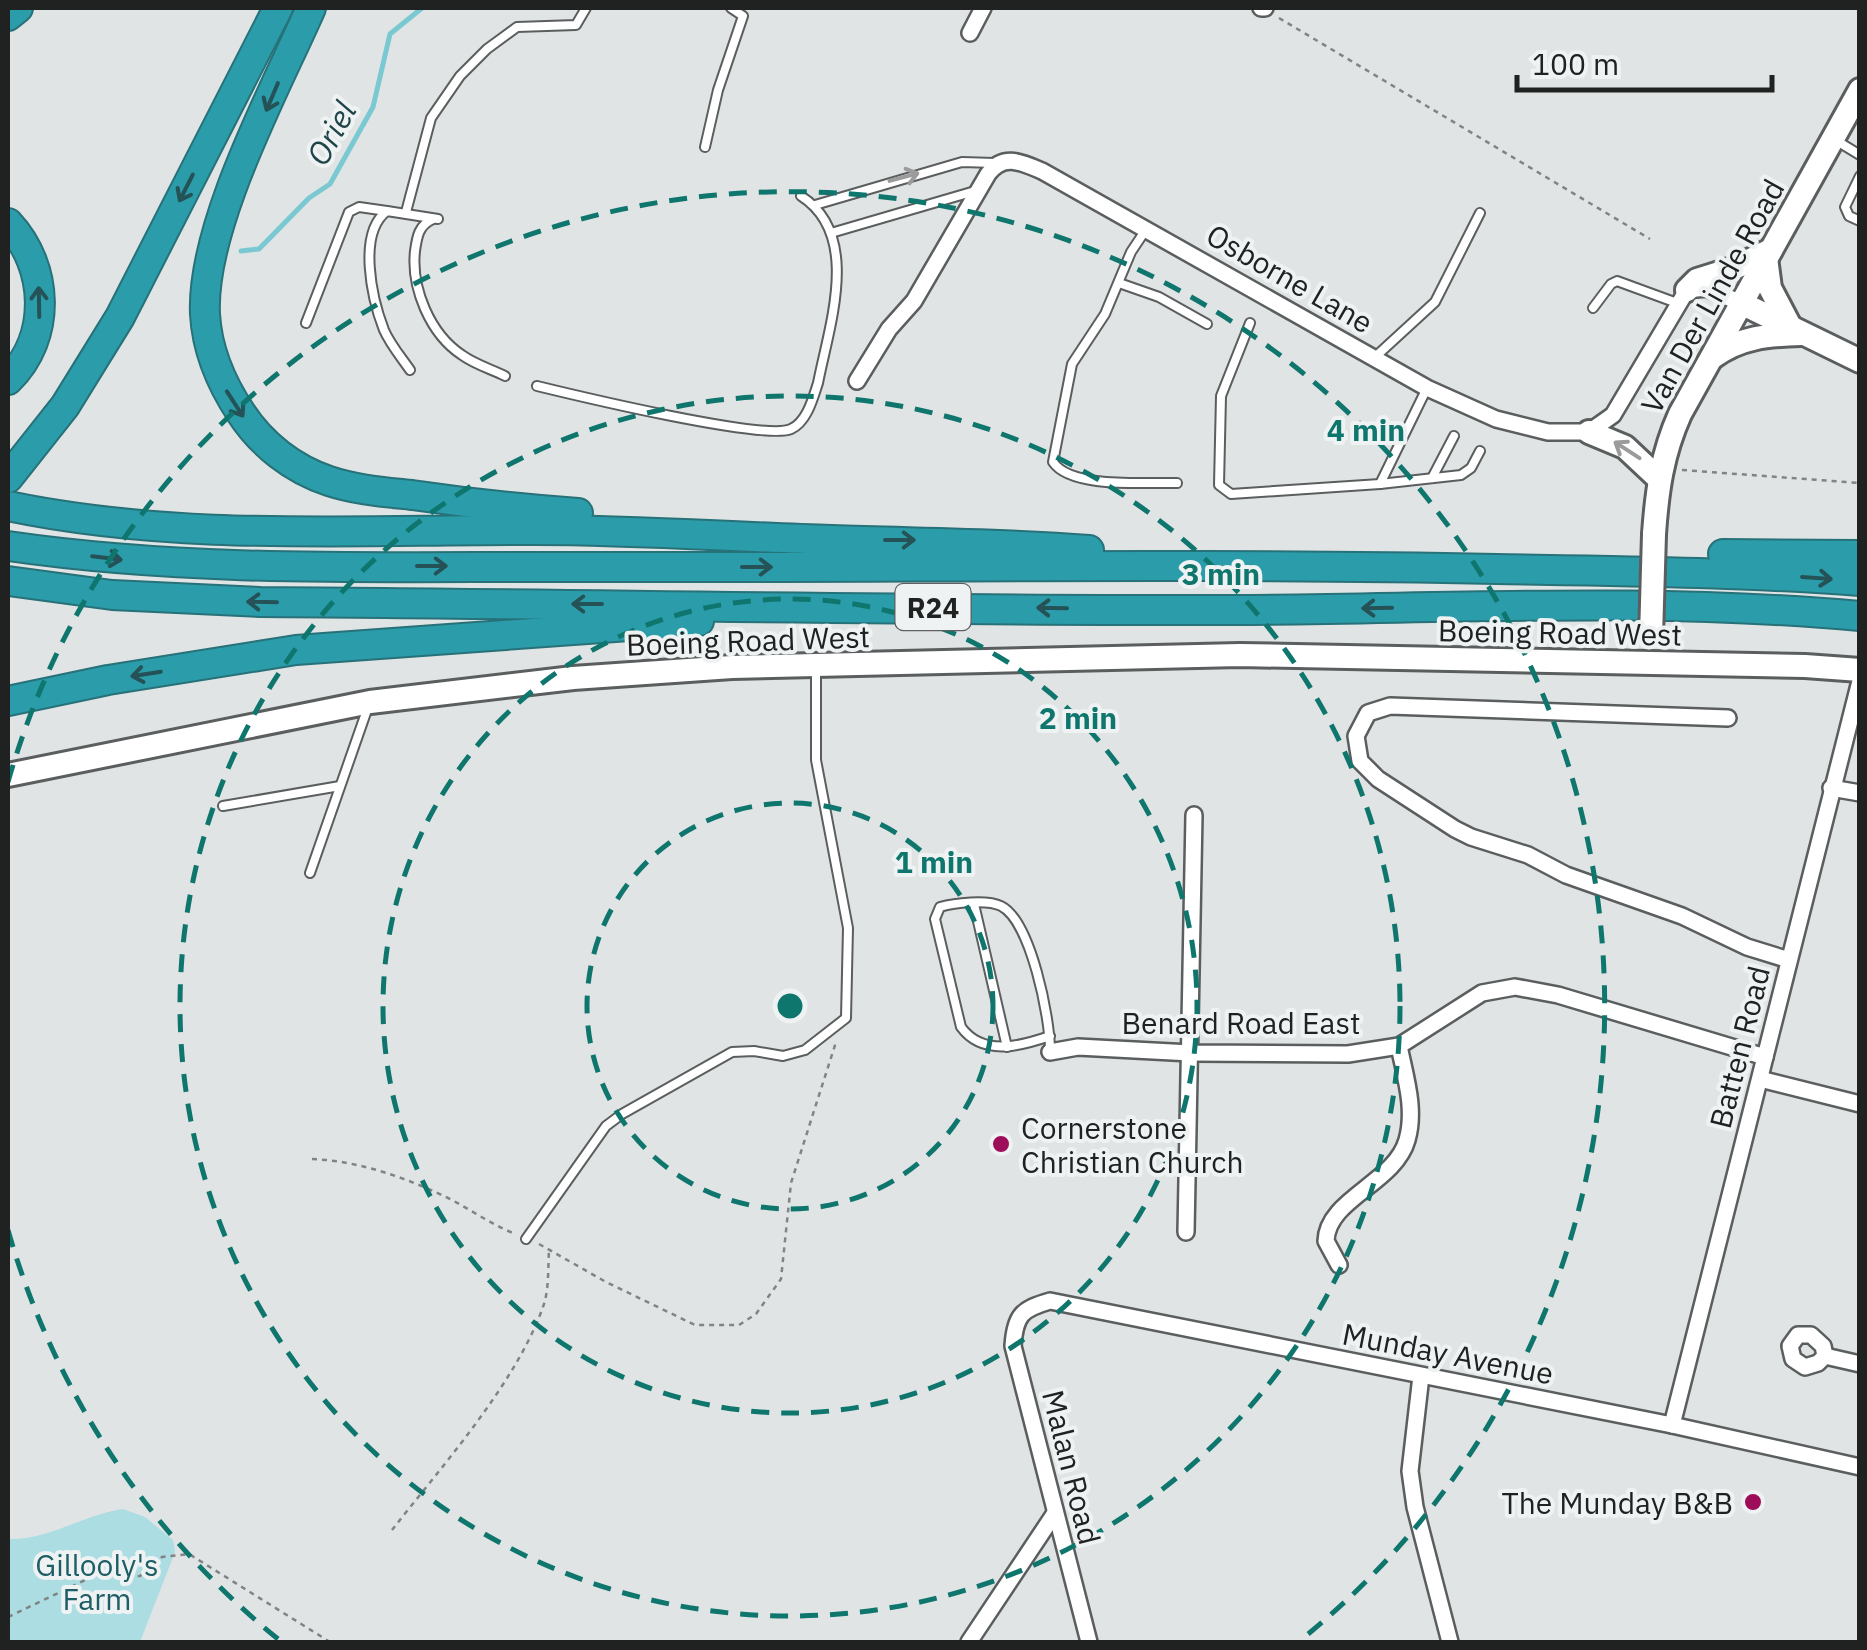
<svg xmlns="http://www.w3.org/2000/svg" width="1867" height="1650" font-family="'IBM Plex Sans',sans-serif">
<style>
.green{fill:#abdde3}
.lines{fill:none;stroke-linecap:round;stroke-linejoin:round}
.stream{stroke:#7ac8d2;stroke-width:5}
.lane-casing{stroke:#5b5e5e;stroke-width:12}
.street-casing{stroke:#5b5e5e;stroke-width:20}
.secondary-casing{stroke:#5b5e5e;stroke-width:28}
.highway-casing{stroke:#277179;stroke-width:32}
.path{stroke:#818384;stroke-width:2.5;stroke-dasharray:5 5;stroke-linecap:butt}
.lane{stroke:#fff;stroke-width:8}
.street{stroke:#fff;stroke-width:15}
.secondary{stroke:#fff;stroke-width:22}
.highway{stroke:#2b9ca9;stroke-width:28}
.secondary-bridge-casing{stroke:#5b5e5e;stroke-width:28;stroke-linecap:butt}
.secondary-bridge{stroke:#fff;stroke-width:22}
.oneway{stroke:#245257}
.oneway2{stroke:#9b9b9b}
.ring{fill:none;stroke:#0f766e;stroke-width:5;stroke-dasharray:18 12}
.poi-dot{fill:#9d0d5a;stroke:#eef2f2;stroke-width:4}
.labels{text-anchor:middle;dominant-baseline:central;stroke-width:8;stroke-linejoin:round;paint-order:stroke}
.shield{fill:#eef2f2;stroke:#5e6060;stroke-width:2.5}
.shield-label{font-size:28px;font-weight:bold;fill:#202121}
.street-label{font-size:30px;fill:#202121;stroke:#eef2f2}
.poi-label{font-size:30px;fill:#202121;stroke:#eef2f2;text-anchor:start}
.park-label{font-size:30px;fill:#1d5d65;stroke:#eef2f2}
.water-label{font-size:32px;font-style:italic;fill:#1f4449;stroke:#eef2f2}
.centre{fill:#0f766e;stroke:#eef2f2;stroke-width:5}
.ring-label{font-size:30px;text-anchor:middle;font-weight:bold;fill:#0f766e;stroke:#eef2f2;stroke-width:8;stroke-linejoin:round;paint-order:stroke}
</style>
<rect width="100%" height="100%" fill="#e1e4e5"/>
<path class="green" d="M123,1509L145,1517L173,1540L175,1552L140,1642H8V1539C51,1540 81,1515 123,1509Z"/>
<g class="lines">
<path class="stream" d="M241,251L259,249L309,198L330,184L373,107L390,34L422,8"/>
<defs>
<g id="lane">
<path d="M1837,141L1860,155"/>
<path d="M705,147L718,90L743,16L731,8"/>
<path d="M1860,176L1845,207L1849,216L1860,221"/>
<path d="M815,205L962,162L995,163"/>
<path d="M406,212L431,118L460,76L487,49L517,27L576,25L586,8"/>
<path d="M433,219C419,225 417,236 415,251C411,288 430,334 462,355C474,364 491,369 505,376"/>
<path d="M1147,228L1131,252L1105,314L1072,364L1053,462C1071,489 1146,482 1177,483"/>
<path d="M831,233L975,191"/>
<path d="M1119,283L1159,297L1207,324"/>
<path d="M1593,308L1611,284L1617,281L1677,303"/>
<path d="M306,323L349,212L359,207L387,211"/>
<path d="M1250,323L1221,396L1219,485L1231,494L1380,484"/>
<path d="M1374,358L1435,302L1480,213"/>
<path d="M410,370C401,357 390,344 384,330C372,299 357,233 387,211L438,219"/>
<path d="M537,386C574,395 765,441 791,429C807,422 813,398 818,383C829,326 862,235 801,196"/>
<path d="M1427,388L1380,484L1461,475L1471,468L1480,451"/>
<path d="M1432,478L1454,436"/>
<path d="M223,806L340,786"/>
<path d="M310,873L368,707"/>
<path d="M974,904L1007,1047"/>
<path d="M1050,1036C1021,1046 983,1057 961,1027L935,919L940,907C954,903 987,899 1001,906C1031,921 1050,1018 1050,1050"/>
<path d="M526,1239L606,1126L622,1114L732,1052L754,1051L783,1056L805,1050L846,1018L848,928L816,760V670"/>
</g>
<g id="street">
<path d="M1261,8H1265"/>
<path d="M970,33L983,8"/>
<path d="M857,381L889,329L914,301L988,174C1003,153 1021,162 1042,171L1427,388L1496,419L1548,432H1589L1613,415L1687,290L1706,288L1741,303"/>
<path d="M1728,718L1390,706L1368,713L1356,736L1360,761L1378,779L1455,829L1471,837L1528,855L1566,875L1682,916L1747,947L1789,960"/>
<path d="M1831,788L1860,793"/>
<path d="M1050,1052L1078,1047L1191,1053L1348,1054L1399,1046L1482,993L1515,987L1558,995L1765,1057"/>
<path d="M1760,1079L1860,1104"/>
<path d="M1186,1232L1194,815"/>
<path d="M1339,1265L1326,1241C1327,1199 1395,1183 1407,1140C1416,1109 1405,1076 1399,1046"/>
<path d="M1798,1335H1811L1823,1346L1825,1356L1818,1363L1805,1367L1793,1359L1790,1346Z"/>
<path d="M1825,1356L1860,1364"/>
<path d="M1421,1376L1410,1471L1415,1507L1450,1642"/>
<path d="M1672,1425L1860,681"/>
<path d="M969,1642L1055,1513"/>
<path d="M1089,1642L1013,1346C1015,1315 1022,1309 1050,1301L1672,1425L1860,1467"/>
</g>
<g id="secondary">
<path d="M1766,258L1770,288L1791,328"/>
<path d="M1687,290L1697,280L1732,269L1771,250"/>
<path d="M1741,303L1860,361"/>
<path d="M1713,357C1740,337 1768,335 1801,334"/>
<path d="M1589,432L1625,447L1658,478"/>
<path d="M1654,534C1657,491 1662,454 1680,414L1860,90"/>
<path d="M8,775L370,702L573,678L732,667L1240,655L1805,666L1860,670"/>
</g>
<g id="highway">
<path d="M311,8C275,90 201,226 205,314C207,351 221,383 241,413C262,445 293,469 329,481C356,490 384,492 412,495C467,503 522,509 578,513"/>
<path d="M8,16L18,8"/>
<path d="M8,223C49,267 52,337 8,380"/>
<path d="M8,478L65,406L120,317L278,8"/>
<path d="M8,506C175,541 351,530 521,530C625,529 728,537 832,540C918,543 1003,543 1089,550"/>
<path d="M8,546C201,574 398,566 593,567C894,568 1195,563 1497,569C1618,571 1739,572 1860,581"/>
<path d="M1723,554L1860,555"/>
<path d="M8,581L112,595L260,602C584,604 909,611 1233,610C1442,609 1651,597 1860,616"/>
<path d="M8,701L108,680L296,650L699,621"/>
</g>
</defs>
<use href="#lane" class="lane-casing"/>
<use href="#street" class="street-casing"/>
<use href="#secondary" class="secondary-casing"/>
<use href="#highway" class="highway-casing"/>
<g class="path">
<path d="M1279,18L1650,239"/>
<path d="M1682,470L1860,483"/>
<path d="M312,1159C360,1161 407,1178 450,1199C471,1210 491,1224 513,1233"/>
<path d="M539,1244L606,1282L695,1325H739L756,1314L781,1279L791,1183L836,1042"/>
<path d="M392,1530C442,1466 518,1381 544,1304C549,1288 548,1267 549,1250"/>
<path d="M8,1617L100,1573L121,1577L140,1576L162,1557L189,1554L330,1642"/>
</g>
<use href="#lane" class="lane"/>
<use href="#street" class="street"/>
<use href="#secondary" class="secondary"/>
<use href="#highway" class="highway"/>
<defs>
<path id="secondary-bridge" d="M1651,637L1654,534"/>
</defs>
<use href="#secondary-bridge" class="secondary-bridge-casing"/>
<use href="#secondary-bridge" class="secondary-bridge"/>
</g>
<defs><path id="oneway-shaft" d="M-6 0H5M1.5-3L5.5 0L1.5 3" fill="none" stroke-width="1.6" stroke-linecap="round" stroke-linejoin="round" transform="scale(2.5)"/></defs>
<g class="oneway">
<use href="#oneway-shaft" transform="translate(272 97) rotate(113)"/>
<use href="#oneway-shaft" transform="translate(186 188) rotate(117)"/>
<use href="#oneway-shaft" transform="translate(39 302) rotate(-91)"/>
<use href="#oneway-shaft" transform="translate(235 404) rotate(57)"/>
<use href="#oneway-shaft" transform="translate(900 540)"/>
<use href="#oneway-shaft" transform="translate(107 558) rotate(7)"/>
<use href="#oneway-shaft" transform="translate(432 566)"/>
<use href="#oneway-shaft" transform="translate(757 567)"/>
<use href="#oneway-shaft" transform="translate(1817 578) rotate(4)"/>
<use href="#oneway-shaft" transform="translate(262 602) rotate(-179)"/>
<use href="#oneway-shaft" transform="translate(587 604) rotate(-180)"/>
<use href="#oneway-shaft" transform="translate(1052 608) rotate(-179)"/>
<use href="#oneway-shaft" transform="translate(1377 608) rotate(179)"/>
<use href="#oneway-shaft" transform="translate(146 674) rotate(171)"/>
</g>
<g class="oneway2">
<use href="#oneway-shaft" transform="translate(904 177) rotate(-15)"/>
<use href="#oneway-shaft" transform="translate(1627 450) rotate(-147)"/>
</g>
<g class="ring">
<circle cx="790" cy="1006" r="203"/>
<circle cx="790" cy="1006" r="407"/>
<circle cx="790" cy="1006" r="610"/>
<path d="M278 1639A814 814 0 0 1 8 1230M8 782A814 814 0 1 1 1302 1639"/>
</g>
<g class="poi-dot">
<circle cx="1001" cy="1144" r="10"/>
<circle cx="1753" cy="1502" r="10"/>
</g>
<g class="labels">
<rect class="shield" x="895.5" y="584" width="75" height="46" rx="8"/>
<g class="shield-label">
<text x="933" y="607">R24</text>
</g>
<g class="street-label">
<text transform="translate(1290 278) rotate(30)">Osborne Lane</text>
<text transform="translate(1712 296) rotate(-61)">Van Der Linde Road</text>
<text transform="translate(1560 632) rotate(1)">Boeing Road West</text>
<text transform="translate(748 640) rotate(-2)">Boeing Road West</text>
<text x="1241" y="1022">Benard Road East</text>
<text transform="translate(1739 1047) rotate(-76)">Batten Road</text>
<text transform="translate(1448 1353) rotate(11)">Munday Avenue</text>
<text transform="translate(1072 1467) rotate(76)">Malan Road</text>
</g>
<g class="poi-label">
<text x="1021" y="1127">Cornerstone<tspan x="1021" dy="34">Christian Church</tspan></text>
<text x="1733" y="1502" text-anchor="end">The Munday B&amp;B</text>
</g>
<g class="park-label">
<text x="97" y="1564">Gillooly's<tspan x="97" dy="34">Farm</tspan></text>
</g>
<g class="water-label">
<text transform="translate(331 133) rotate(-61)">Oriel</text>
</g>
</g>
<circle cx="790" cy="1006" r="15" class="centre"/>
<g class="ring-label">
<text x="1366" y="441">4 min</text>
<text x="1221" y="585">3 min</text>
<text x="1078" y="729">2 min</text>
<text x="934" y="873">1 min</text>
</g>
<rect width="1867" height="1650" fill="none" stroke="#202121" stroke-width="20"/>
<path d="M1517 75v15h255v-15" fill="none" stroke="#202121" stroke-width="5"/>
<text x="1532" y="75" font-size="30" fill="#202121" stroke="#eef2f2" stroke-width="8" paint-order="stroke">100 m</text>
</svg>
